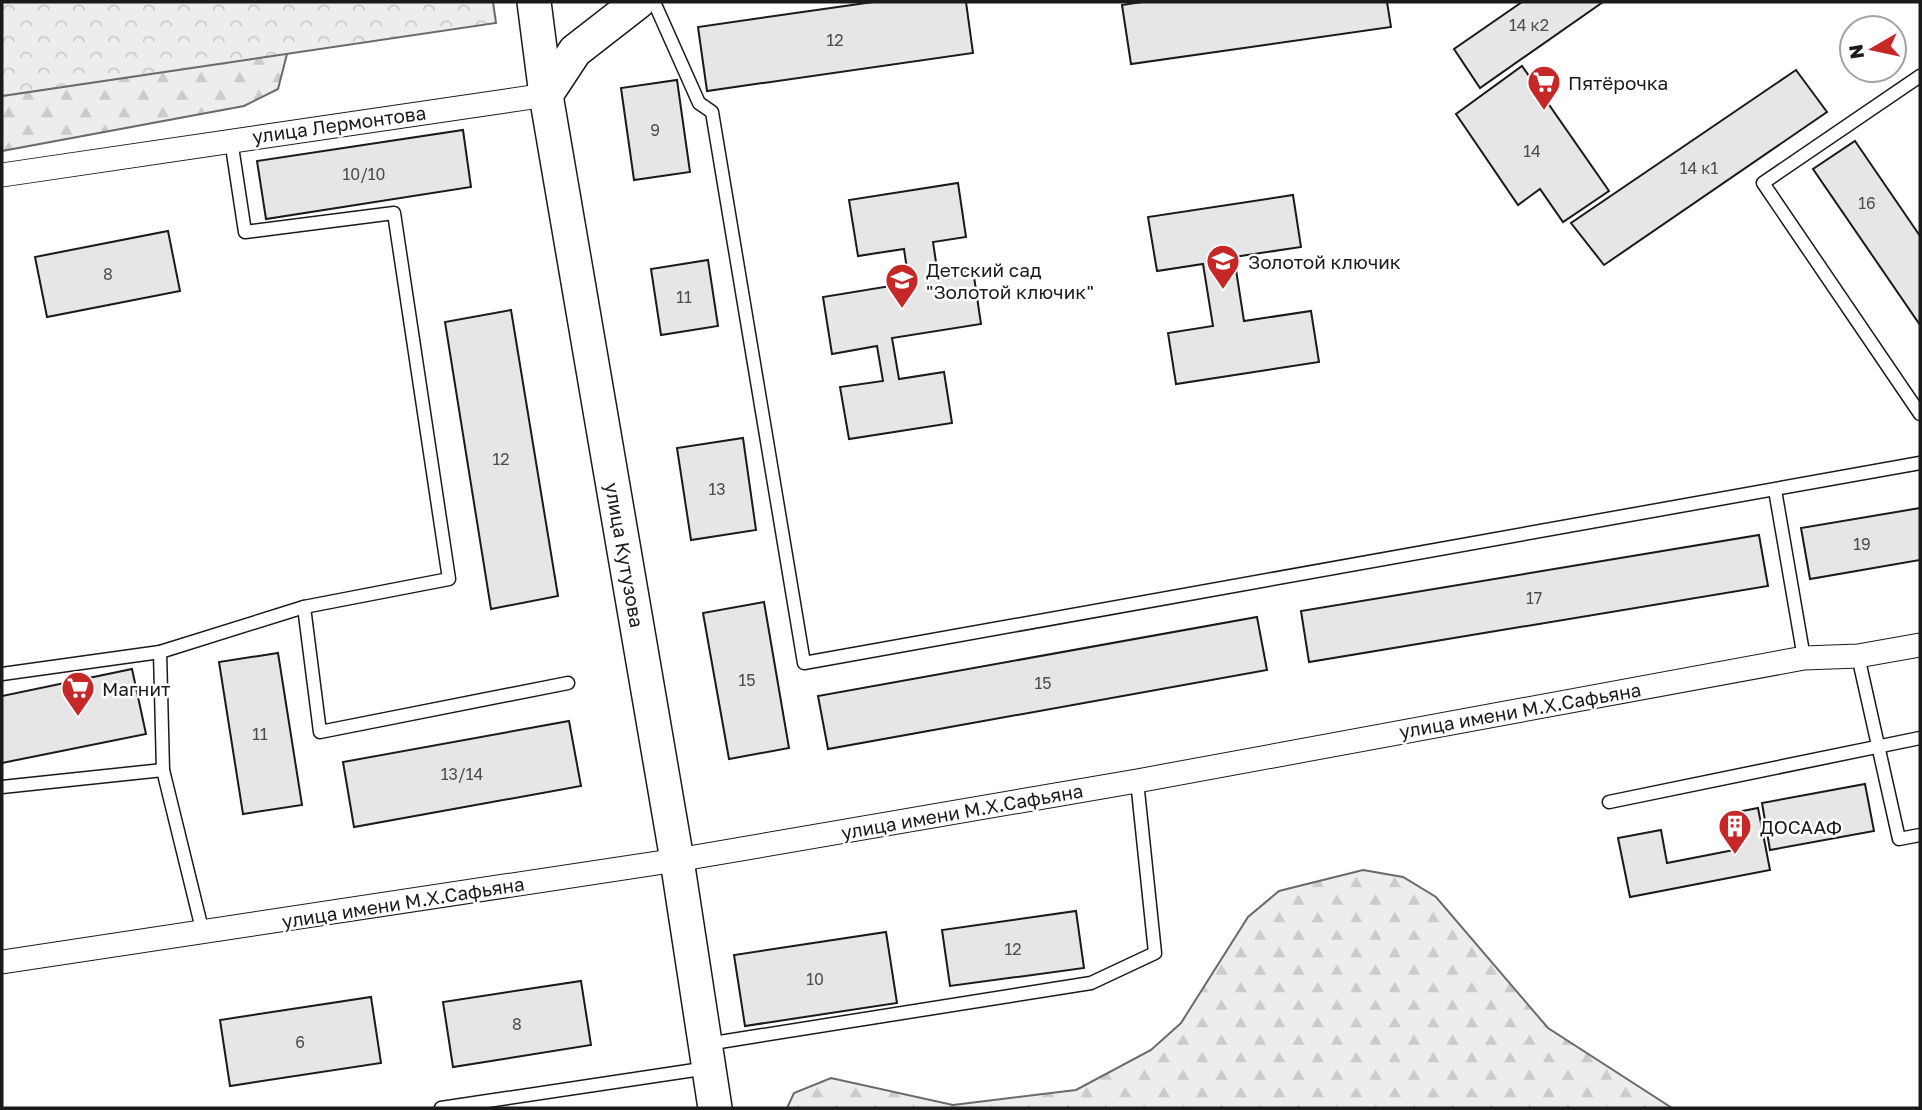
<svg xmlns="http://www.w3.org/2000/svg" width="1922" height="1110" font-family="'Golos Text',sans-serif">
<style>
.forest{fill:url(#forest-firs);stroke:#6a6a6a;stroke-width:2}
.park{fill:url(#park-crowns);stroke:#6a6a6a;stroke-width:2}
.building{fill:#e6e6e6;stroke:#1a1a1a;stroke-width:2}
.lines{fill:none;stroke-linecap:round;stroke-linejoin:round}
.lane-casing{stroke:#1a1a1a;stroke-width:15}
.street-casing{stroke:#1a1a1a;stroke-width:25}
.secondary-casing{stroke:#1a1a1a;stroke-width:36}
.lane{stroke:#fff;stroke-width:12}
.street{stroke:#fff;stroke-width:23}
.secondary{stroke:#fff;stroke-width:33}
.labels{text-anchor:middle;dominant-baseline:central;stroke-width:5;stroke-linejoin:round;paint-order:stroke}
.number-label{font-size:16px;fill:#4d4d4d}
.poi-label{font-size:19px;fill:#1a1a1a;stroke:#fff;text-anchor:start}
.street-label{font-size:19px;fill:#1a1a1a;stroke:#fff}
</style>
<defs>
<pattern id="forest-firs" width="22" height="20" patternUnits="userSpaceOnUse" patternTransform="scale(1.75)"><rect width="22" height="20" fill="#ededed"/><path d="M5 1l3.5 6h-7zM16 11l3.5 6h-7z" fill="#cbcbcb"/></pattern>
<pattern id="park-crowns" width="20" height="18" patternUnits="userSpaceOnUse" patternTransform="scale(1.75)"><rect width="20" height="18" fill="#ededed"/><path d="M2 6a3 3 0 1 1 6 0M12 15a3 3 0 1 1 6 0" fill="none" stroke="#cbcbcb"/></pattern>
</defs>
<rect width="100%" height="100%" fill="#fff"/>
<g class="forest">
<path d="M2,2L288,50L278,89L244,106L2,151Z"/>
<path d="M1363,870L1403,877L1436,897L1548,1028L1672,1108H787L794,1093L831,1078L953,1105L1076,1090L1151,1050L1181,1023L1248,917L1279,891Z"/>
</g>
<path class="park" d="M2,2H493L496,23L2,96Z"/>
<g class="building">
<path d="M873,2H966L973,53L707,91L698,27Z"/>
<path d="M1142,2H1387L1391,27L1131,64L1122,5Z"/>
<path d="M1522,2H1603L1480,88L1454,49Z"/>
<path d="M1522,66L1609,191L1563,222L1540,189L1518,205L1456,114Z"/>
<path d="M1796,70L1827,112L1604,265L1571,223Z"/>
<path d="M677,80L690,172L634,180L621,88Z"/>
<path d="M463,130L471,187L266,219L257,161Z"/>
<path d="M1855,141L1920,236V325L1813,169Z"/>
<path d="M958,183L966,237L933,242L938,276L973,270L981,324L892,338L899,379L944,372L952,423L849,439L840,387L883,381L877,346L832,354L823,297L909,283L904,249L858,256L849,200Z"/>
<path d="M1293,195L1301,247L1234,257L1244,321L1311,311L1319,362L1176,384L1168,333L1213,326L1203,264L1157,271L1148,217Z"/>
<path d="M168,231L180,291L47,317L35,257Z"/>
<path d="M708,260L718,326L661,335L651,269Z"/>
<path d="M511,310L558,596L491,609L445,322Z"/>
<path d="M743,438L756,530L691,540L677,448Z"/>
<path d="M1920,508V560L1810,579L1801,528Z"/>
<path d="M1759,535L1768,586L1309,662L1301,611Z"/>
<path d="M764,602L789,748L729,759L703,613Z"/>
<path d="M1257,617L1267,670L828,749L818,696Z"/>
<path d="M278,653L302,805L243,814L219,662Z"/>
<path d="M132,669L146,734L2,763V696Z"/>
<path d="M569,721L581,786L354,827L343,762Z"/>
<path d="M1865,784L1874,831L1770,850L1762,803Z"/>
<path d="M1758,808L1770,870L1630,897L1618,838L1661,830L1667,863L1739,849L1732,813Z"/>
<path d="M1076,911L1084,968L950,986L942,930Z"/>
<path d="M886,932L897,1003L745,1026L734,955Z"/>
<path d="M581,981L591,1045L453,1067L443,1002Z"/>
<path d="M371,997L381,1063L230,1086L220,1020Z"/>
</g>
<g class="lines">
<defs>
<g id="lane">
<path d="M654,2L699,103L712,112L804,663L1920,463"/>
<path d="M1920,76L1763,183L1920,414"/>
<path d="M1775,490L1804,658"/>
<path d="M304,607L320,732L568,683"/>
<path d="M160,652L163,770L203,933"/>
<path d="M1858,656L1899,839L1920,835"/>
<path d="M2,674L160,652L304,607L449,579L394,213L245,232L231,140"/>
<path d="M2,787L163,770"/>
<path d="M1609,802L1920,738"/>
<path d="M707,1044L1091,983L1155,953L1137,781"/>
<path d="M441,1108L708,1068"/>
</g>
<g id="street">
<path d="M2,175L546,95"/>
<path d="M2,962L677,860L1137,781L1804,658L1858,656L1920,645"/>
</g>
<g id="secondary">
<path d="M534,2L546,95L677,860L715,1108"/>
<path d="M546,95L575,51L638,2"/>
</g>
</defs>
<use href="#lane" class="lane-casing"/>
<use href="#street" class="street-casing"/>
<use href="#secondary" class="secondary-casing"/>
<use href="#lane" class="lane"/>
<use href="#street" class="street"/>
<use href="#secondary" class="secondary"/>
</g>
<defs>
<symbol id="supermarket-pin" viewBox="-11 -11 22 30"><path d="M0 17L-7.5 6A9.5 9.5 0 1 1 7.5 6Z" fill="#c62828" stroke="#fff"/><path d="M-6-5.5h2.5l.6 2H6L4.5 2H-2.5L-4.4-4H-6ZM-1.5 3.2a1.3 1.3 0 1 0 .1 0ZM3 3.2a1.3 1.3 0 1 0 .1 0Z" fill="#fff"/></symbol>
<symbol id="school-pin" viewBox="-11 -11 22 30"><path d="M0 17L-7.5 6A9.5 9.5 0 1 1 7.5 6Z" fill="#c62828" stroke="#fff"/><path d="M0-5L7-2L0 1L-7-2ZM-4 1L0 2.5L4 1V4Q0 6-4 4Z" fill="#fff"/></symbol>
<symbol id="building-pin" viewBox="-11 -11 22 30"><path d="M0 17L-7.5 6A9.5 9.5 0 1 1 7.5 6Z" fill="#c62828" stroke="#fff"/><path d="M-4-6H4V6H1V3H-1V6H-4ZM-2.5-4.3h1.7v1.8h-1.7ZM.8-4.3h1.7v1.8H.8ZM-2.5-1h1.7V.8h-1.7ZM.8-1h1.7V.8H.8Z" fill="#fff"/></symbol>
</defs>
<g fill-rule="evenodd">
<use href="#supermarket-pin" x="1525" y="63" width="38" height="52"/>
<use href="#school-pin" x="1204" y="242" width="38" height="52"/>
<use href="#school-pin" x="883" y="261" width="38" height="52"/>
<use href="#supermarket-pin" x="59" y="669" width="38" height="52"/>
<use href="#building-pin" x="1716" y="807" width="38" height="52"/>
</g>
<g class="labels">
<g class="number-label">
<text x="1529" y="25">14 к2</text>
<text x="835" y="40">12</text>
<text x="655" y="130">9</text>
<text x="1532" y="151">14</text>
<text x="1699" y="168">14 к1</text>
<text x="364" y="174">10/10</text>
<text x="1867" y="203">16</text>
<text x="108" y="274">8</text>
<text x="684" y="297">11</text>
<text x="501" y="459">12</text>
<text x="717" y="489">13</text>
<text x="1862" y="544">19</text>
<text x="1534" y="598">17</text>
<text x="747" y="680">15</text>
<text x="1043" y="683">15</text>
<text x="260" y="734">11</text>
<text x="462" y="774">13/14</text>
<text x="1013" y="949">12</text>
<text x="815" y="979">10</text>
<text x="517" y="1024">8</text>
<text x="300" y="1042">6</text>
</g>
<g class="poi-label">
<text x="1568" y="82">Пятёрочка</text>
<text x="1248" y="261">Золотой ключик</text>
<text x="926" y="269">Детский сад<tspan x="926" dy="22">"Золотой ключик"</tspan></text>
<text x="102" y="688">Магнит</text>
<text x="1760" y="826">ДОСААФ</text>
</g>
<g class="street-label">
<text transform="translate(339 124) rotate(-8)">улица Лермонтова</text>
<text transform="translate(625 555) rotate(80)">улица Кутузова</text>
<text transform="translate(1520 710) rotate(-10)">улица имени М.Х.Сафьяна</text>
<text transform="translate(962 811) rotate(-10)">улица имени М.Х.Сафьяна</text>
<text transform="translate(403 902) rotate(-9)">улица имени М.Х.Сафьяна</text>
</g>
</g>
<rect width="1922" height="1110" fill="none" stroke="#1a1a1a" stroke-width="7"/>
<g transform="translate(1873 49) rotate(261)"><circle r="33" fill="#ffffff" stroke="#a3a3a3" stroke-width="2"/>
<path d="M0-5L12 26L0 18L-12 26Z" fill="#c62828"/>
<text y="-10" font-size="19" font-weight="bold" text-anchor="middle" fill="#1a1a1a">N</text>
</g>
</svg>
